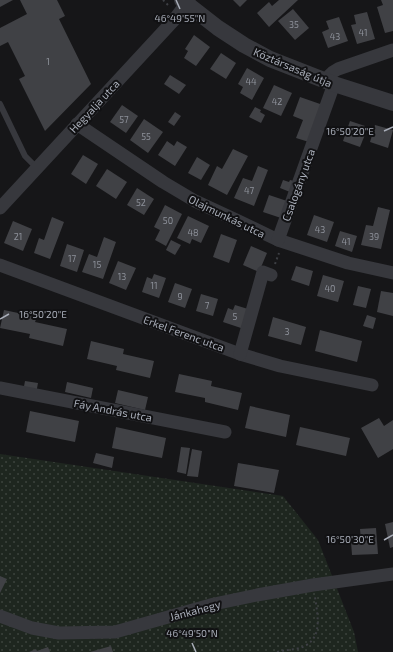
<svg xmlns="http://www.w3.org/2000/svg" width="393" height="652" font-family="'Exo 2',sans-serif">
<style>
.garden{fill:url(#garden-dots)}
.building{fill:#404145}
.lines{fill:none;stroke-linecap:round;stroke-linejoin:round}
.path{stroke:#3d3f44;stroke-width:2;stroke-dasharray:2 3;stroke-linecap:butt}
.service{stroke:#37383d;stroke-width:6}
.minor{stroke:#37383d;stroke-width:13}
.tertiary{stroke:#37383d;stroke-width:16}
.ticks{fill:none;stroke:#a8adb8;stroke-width:1.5}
.labels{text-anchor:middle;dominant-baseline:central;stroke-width:4;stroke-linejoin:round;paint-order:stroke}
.number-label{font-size:9px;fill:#8e929b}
.street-label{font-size:11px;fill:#a8adb8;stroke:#111113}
.ticks-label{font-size:10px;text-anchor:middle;fill:#a8adb8;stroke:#111113;stroke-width:4;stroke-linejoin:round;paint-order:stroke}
</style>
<defs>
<pattern id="garden-dots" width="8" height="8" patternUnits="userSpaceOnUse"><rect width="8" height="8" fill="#1e261f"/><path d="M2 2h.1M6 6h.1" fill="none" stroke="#3c433d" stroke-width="1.8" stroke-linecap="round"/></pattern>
</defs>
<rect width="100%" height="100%" fill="#161618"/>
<path class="garden" d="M0,454L283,496L318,540L354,632L358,652H0Z"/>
<g class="building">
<path d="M0,0H13L0,7Z"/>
<path d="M20,0H57L65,16L59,19L91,84L45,131L19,79L25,76L8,42L0,46V28L27,14Z"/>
<path d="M233,0H247L240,7Z"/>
<path d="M279,0H298L269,27L257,13L269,2L272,6Z"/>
<path d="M381,0H393V31L385,33L377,7L383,5Z"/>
<path d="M293,9L309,28L295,40L278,21Z"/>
<path d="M367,12L375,39L357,44L351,25L356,24L354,15Z"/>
<path d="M339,17L348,41L328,48L322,32L329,29L326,21Z"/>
<path d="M194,35L210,47L196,66L184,58L188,51L185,49Z"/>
<path d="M221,53L236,63L226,79L210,69Z"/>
<path d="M247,68L264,78L252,100L240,93L243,87L238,84Z"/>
<path d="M170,75L186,85L179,94L164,84Z"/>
<path d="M274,85L292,93L281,116L263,108Z"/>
<path d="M300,97L323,105L309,142L296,138L303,120L293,116Z"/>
<path d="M122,105L138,116L126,133L110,122Z"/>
<path d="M255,107L261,110L260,112L265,115L261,123L249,117Z"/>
<path d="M175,112L181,116L174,126L168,122Z"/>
<path d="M144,119L163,132L148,153L130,140Z"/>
<path d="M350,121L368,127L360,147L343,141Z"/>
<path d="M375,125L393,130L388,148L370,142Z"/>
<path d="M167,141L174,146L177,141L187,147L175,166L158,155Z"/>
<path d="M233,149L248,156L227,195L208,185L217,166L222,169Z"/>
<path d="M83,155L98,164L86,184L71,174Z"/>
<path d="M197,157L210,165L201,180L188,173Z"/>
<path d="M258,166L268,170L254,206L234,198L243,178L252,181Z"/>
<path d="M107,169L127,182L116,199L96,186Z"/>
<path d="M283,180L289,182L290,180L294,181L290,192L280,188Z"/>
<path d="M137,188L154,199L144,215L127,205Z"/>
<path d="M269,195L287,201L281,218L263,212Z"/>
<path d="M165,205L182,214L166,246L155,240L160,230L154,227Z"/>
<path d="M378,207L390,210L381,249L361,245L366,225L373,226Z"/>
<path d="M314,215L334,222L327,242L307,235Z"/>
<path d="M188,216L209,226L201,243L192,239L190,244L177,238Z"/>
<path d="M52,217L64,222L50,259L34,253L39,238L44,240Z"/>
<path d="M13,221L32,229L23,251L4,243Z"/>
<path d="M340,231L357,236L352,252L335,246Z"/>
<path d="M221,234L237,240L229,263L213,257Z"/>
<path d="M104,237L116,242L103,279L82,272L89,254L97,257Z"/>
<path d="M171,240L181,245L175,255L166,250Z"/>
<path d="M67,244L84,250L77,272L60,266Z"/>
<path d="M251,246L267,253L259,272L243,265Z"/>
<path d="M118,261L136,268L126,290L109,283Z"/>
<path d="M296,266L313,271L309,286L291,280Z"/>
<path d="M154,274L166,278L159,298L142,292L147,277L152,279Z"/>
<path d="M323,275L344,281L338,302L317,296Z"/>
<path d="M175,283L192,289L185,308L168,302Z"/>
<path d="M358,286L371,289L366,308L353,305Z"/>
<path d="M381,291L393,293V316L377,312Z"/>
<path d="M201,294L218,299L213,316L196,311Z"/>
<path d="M235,305L248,309L241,328L223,322L228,308L233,310Z"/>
<path d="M4,310L37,317L35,322L67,329L63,346L29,338L30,334L0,328Z"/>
<path d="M367,315L376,318L373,329L363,326Z"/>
<path d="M273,317L306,327L301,345L268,336Z"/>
<path d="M320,330L362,341L357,362L315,351Z"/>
<path d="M91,341L124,349L123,354L154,361L150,378L116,370L117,366L87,359Z"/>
<path d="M179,374L212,381L211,386L242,393L238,410L205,402V398L175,392Z"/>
<path d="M25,381L38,383L36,394L23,392Z"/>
<path d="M67,382L93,388L91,398L65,392Z"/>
<path d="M118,390L148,397L145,410L115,403Z"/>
<path d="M250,406L290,415L286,437L245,428Z"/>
<path d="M30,411L79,421L75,442L26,432Z"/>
<path d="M379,418L384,426L393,420V449L378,458L361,428Z"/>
<path d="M116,427L166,438L162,458L112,448Z"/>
<path d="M300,427L350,438L346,456L296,445Z"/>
<path d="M181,447L190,448L186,474L177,472Z"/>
<path d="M192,449L202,451L198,477L187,476Z"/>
<path d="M96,453L114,457L112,468L93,463Z"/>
<path d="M238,463L279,470L274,493L234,486Z"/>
<path d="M393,522V547L390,548L385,524Z"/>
<path d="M376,528L378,554L352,555L351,542L361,541L360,529Z"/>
<path d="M0,576L7,579L0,593Z"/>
<path d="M111,646L113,652H90Z"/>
<path d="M48,647L50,652H29L36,649L37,651Z"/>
</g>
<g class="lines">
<g class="path">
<path d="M163,0L168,5"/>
<path d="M275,264L279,253"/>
<path d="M277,652C284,650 290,650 296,649C324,643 318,618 315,597"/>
</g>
<path class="service" d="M0,104L25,156L37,168"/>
<g class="minor">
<path d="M327,81C328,75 332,72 338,69L393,50"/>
<path d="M77,124L163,182L195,201L236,220L278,240L348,263L393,273"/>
<path d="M0,208L174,20L189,0"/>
<path d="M278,240L334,84"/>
<path d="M0,265L240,354L280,366L372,385"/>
<path d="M240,354L263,272L271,275"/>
<path d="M0,388L225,432"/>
<path d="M0,616L32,628L59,633L115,632L214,604L257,595L313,585L393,574"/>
</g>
<path class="tertiary" d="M182,0L218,28L244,45L270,59L334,84L393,103"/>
</g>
<path class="ticks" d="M176,0L180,9M384,131L393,127M0,319L9,314M384,540L393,535M192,643L196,652"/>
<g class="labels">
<g class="number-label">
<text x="294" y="24">35</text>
<text x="363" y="32">41</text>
<text x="335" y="36">43</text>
<text x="48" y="61">1</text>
<text x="251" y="81">44</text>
<text x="277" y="101">42</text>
<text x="124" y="119">57</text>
<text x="146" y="136">55</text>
<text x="249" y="190">47</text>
<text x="141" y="202">52</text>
<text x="168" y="220">50</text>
<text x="320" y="229">43</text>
<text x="193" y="232">48</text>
<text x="18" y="236">21</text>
<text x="374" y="236">39</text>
<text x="346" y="241">41</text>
<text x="72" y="258">17</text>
<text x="97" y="264">15</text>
<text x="122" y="276">13</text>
<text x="154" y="285">11</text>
<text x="330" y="288">40</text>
<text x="180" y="296">9</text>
<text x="207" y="305">7</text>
<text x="235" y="316">5</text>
<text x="287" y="331">3</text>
</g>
<g class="street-label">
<text transform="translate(293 67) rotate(23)">Köztársaság útja</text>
<text transform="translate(94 106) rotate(-47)">Hegyalja utca</text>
<text transform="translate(298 185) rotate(-70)">Csalogány utca</text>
<text transform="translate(227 216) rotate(26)">Olajmunkás utca</text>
<text transform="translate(184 333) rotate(20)">Erkel Ferenc utca</text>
<text transform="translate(113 410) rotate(11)">Fáy András utca</text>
<text transform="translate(195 610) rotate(-15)">Jánkahegy</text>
</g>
</g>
<g class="ticks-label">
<text x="180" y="22">46°49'55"N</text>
<text x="350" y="135">16°50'20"E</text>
<text x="43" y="318">16°50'20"E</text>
<text x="350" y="543">16°50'30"E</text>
<text x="192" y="637">46°49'50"N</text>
</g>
</svg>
